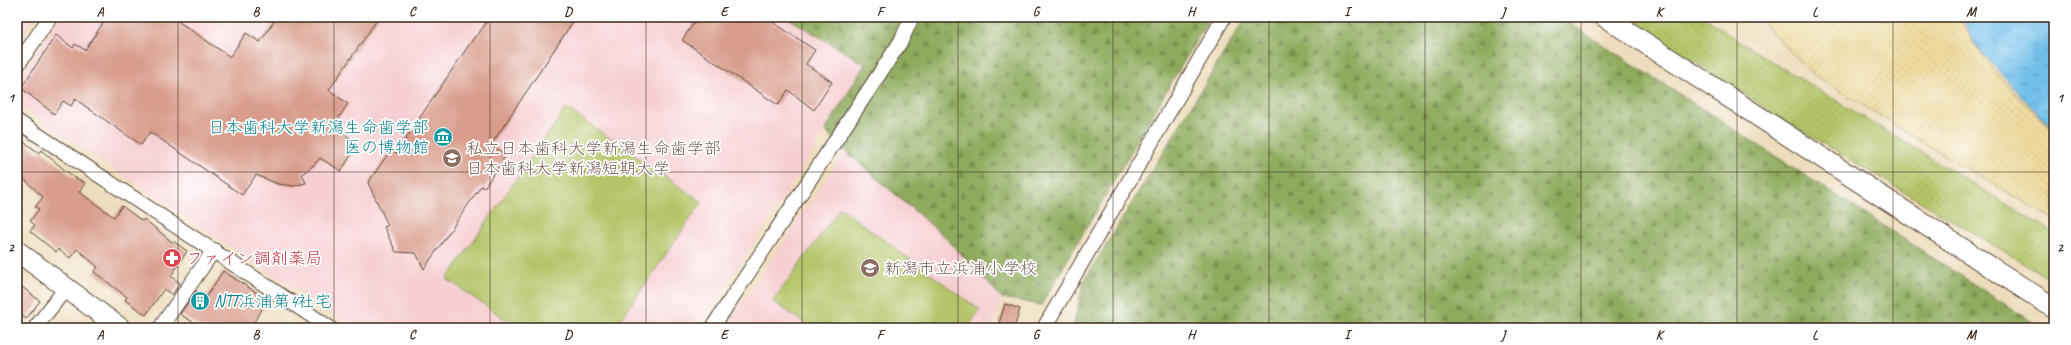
<svg xmlns="http://www.w3.org/2000/svg" width="2071" height="345" font-family="Caveat,'Klee One',sans-serif">
<style>
.built{fill:#f7cfd2}
.grass{fill:url(#grass-dots);stroke:#777843}
.forest{fill:url(#forest-firs);stroke:#646a3d}
.sand{fill:url(#sand-dots);stroke:#94825e}
.park{fill:#b3c568;stroke:#777843}
.water{fill:url(#water-ripples);stroke:#567484}
.building{fill:#d99d8c}
.lines{fill:none;stroke-linecap:round;stroke-linejoin:round}
.street-casing{stroke:#564536;stroke-width:16}
.secondary-casing{stroke:#564536;stroke-width:22}
.street{stroke:#fff;stroke-width:14}
.secondary{stroke:#fff;stroke-width:20}
.grid{fill:none;stroke:#3b2a1e;stroke-width:1;stroke-opacity:0.55}
.labels{text-anchor:middle;dominant-baseline:central;stroke-width:3.5;stroke-linejoin:round;paint-order:stroke}
.culture-label{font-size:17px;fill:#0d838f;stroke:#fff;text-anchor:end}
.education-label{font-size:17px;fill:#785e54;stroke:#fff;text-anchor:start}
.health-label{font-size:17px;fill:#be3a42;stroke:#fff;text-anchor:start}
.neatline{fill:none;stroke:#3b2a1e;stroke-width:1.5}
.grid-label{font-size:13px;text-anchor:middle;font-weight:bold;fill:#3b2a1e}
</style>
<defs>
<pattern id="grass-dots" width="8" height="8" patternUnits="userSpaceOnUse"><rect width="8" height="8" fill="#b3c568"/><path d="M2 2h.1M6 6h.1" fill="none" stroke="#9ba95a" stroke-width="1.8" stroke-linecap="round"/></pattern>
<pattern id="forest-firs" width="22" height="20" patternUnits="userSpaceOnUse"><rect width="22" height="20" fill="#8eaa5c"/><path d="M5 1l3.5 6h-7zM16 11l3.5 6h-7z" fill="#758b4b"/></pattern>
<pattern id="sand-dots" width="8" height="8" patternUnits="userSpaceOnUse"><rect width="8" height="8" fill="#eeda9e"/><path d="M2 2h.1M6 6h.1" fill="none" stroke="#cdbb88" stroke-width="1.8" stroke-linecap="round"/></pattern>
<pattern id="water-ripples" width="26" height="14" patternUnits="userSpaceOnUse"><rect width="26" height="14" fill="#70beea"/><path d="M2 4q2-2 4 0t4 0M15 11q2-2 4 0t4 0" fill="none" stroke="#5d9bbd"/></pattern>
</defs>
<rect width="100%" height="100%" fill="#fff"/>
<filter id="ink" filterUnits="userSpaceOnUse"><feTurbulence type="fractalNoise" baseFrequency=".025" numOctaves="2"/><feDisplacementMap in="SourceGraphic" scale="8" xChannelSelector="R" yChannelSelector="G"/><feConvolveMatrix kernelMatrix="1 2 1 2 8 2 1 2 1" color-interpolation-filters="sRGB"/></filter>
<filter id="wash" filterUnits="userSpaceOnUse"><feTurbulence type="fractalNoise" baseFrequency=".012" numOctaves="4" result="noise"/><feDisplacementMap in="SourceGraphic" scale="16" xChannelSelector="R" yChannelSelector="G"/><feGaussianBlur stdDeviation="0.9" result="paint"/><feColorMatrix in="noise" values="0 0 0 0 0 0 0 0 0 0 0 0 0 0 0 0 0 1.4 0 .05"/><feComposite in="paint" operator="in"/></filter>
<g filter="url(#wash)">
<rect width="100%" height="100%" fill="#eeddbc"/>
<g class="built">
<path d="M17,17H34L17,42Z"/>
<path d="M59,17H786L865,64L792,186L697,328H353L17,105V82Z"/>
<path d="M845,151L947,239L1002,298L991,328H725Z"/>
</g>
<path class="grass" d="M1627,17H1704L1748,47L2054,233V281L1777,116Z"/>
<g class="forest">
<path d="M786,17H1194L1207,22L1041,305L1002,298L947,239L845,151L825,131L865,64Z"/>
<path d="M1246,17H1560L2031,321L2037,328H1073L1084,281Z"/>
</g>
<path class="sand" d="M1757,17H1880L1888,21L1890,17H1959C1981,62 2018,97 2054,131V220L1919,140L1810,72Z"/>
<g class="park">
<path d="M566,108L702,202L615,328H518L447,279Z"/>
<path d="M840,208L980,310L967,328H811L773,301Z"/>
</g>
<path class="water" d="M1962,17H2054V129L2038,114L1977,47Z"/>
<g id="blocks">
<g class="building">
<path d="M107,17H172L230,57L246,33L260,42L277,17H379L329,90L348,104L333,126L358,144L341,171L320,158L314,165L302,174L306,183L293,186L278,184L256,175L242,195L150,132L141,145L75,99L71,106L63,101L54,114L21,88L56,35L73,48L75,44L85,50Z"/>
<path d="M490,17H576L491,145L506,155L484,188L481,186L424,269L416,253L396,252L384,227L388,225L368,183L391,149L396,153L475,36H477Z"/>
<path d="M698,17H765L815,50L806,64L832,82L814,110L788,90L778,105L682,40Z"/>
<path d="M17,137L39,153L41,150L72,176L85,183L79,192L114,217L122,206L142,221L144,219L172,242L173,241L187,251L171,276L180,283L172,295L164,289L146,315L125,300L127,297L94,272L98,267L77,249L70,258L58,249L56,252L30,231L35,225L30,221L39,209L35,207L43,197L17,172Z"/>
<path d="M223,271L268,300L250,328H202L180,314L196,291L206,297Z"/>
<path d="M17,283L40,301L26,319L17,312Z"/>
<path d="M1005,304L1020,309L1014,328L999,323Z"/>
</g>
</g>
</g>
<g filter="url(#ink)">
<use href="#blocks" fill-opacity="0" stroke="#564536" stroke-width="1"/>
<g class="lines">
<defs>
<g id="street">
<path d="M17,66L50,17"/>
<path d="M17,121L330,328"/>
<path d="M35,328L66,288"/>
<path d="M160,328L214,250"/>
<path d="M712,328L901,41L912,17"/>
<path d="M1044,328L1224,17"/>
</g>
<g id="secondary">
<path d="M1605,17L2054,308"/>
<path d="M17,251L120,328"/>
</g>
</defs>
<use href="#street" class="street-casing"/>
<use href="#secondary" class="secondary-casing"/>
<use href="#street" class="street"/>
<use href="#secondary" class="secondary"/>
</g>
</g>
<path class="grid" d="M178,17V328M334,17V328M490,17V328M646,17V328M802,17V328M958,17V328M1113,17V328M1269,17V328M1425,17V328M1581,17V328M1737,17V328M1893,17V328M17,172H2054"/>
<defs>
<symbol id="museum-disc" viewBox="-11 -11 22 22"><circle r="9.5" fill="#0f9aa8" stroke="#fff"/><path d="M0-6L6-3V-2H-6V-3ZM-5-1h2V3h-2ZM-1-1h2V3h-2ZM3-1h2V3H3ZM-6 4H6V6H-6Z" fill="#fff"/></symbol>
<symbol id="university-disc" viewBox="-11 -11 22 22"><circle r="9.5" fill="#8d6e63" stroke="#fff"/><path d="M0-5L7-2L0 1L-7-2ZM-4 1L0 2.5L4 1V4Q0 6-4 4Z" fill="#fff"/></symbol>
<symbol id="pharmacy-disc" viewBox="-11 -11 22 22"><circle r="9.5" fill="#e0444e" stroke="#fff"/><path d="M-2-6h4v4h4v4h-4v4h-4v-4h-4v-4h4Z" fill="#fff"/></symbol>
<symbol id="school-disc" viewBox="-11 -11 22 22"><circle r="9.5" fill="#8d6e63" stroke="#fff"/><path d="M0-5L7-2L0 1L-7-2ZM-4 1L0 2.5L4 1V4Q0 6-4 4Z" fill="#fff"/></symbol>
<symbol id="building-disc" viewBox="-11 -11 22 22"><circle r="9.5" fill="#0f9aa8" stroke="#fff"/><path d="M-4-6H4V6H1V3H-1V6H-4ZM-2.5-4.3h1.7v1.8h-1.7ZM.8-4.3h1.7v1.8H.8ZM-2.5-1h1.7V.8h-1.7ZM.8-1h1.7V.8H.8Z" fill="#fff"/></symbol>
</defs>
<g fill-rule="evenodd">
<use href="#museum-disc" x="432" y="126" width="22" height="22"/>
<use href="#university-disc" x="441" y="147" width="22" height="22"/>
<use href="#pharmacy-disc" x="161" y="247" width="22" height="22"/>
<use href="#school-disc" x="859" y="257" width="22" height="22"/>
<use href="#building-disc" x="189" y="290" width="22" height="22"/>
</g>
<g class="labels">
<g class="culture-label">
<text x="429" y="127">日本歯科大学新潟生命歯学部<tspan x="429" dy="20">医の博物館</tspan></text>
<text x="214" y="301" text-anchor="start">NTT浜浦第4社宅</text>
</g>
<g class="education-label">
<text x="466" y="148">私立日本歯科大学新潟生命歯学部<tspan x="466" dy="20">日本歯科大学新潟短期大学</tspan></text>
<text x="884" y="268">新潟市立浜浦小学校</text>
</g>
<g class="health-label">
<text x="186" y="258">ファイン調剤薬局</text>
</g>
</g>
<rect width="2071" height="345" fill="none" stroke="#fff" stroke-width="44"/>
<rect x="22" y="22" width="2027" height="301" class="neatline"/>
<g class="grid-label">
<text x="100" y="16">A</text>
<text x="256" y="16">B</text>
<text x="412" y="16">C</text>
<text x="568" y="16">D</text>
<text x="724" y="16">E</text>
<text x="880" y="16">F</text>
<text x="1036" y="16">G</text>
<text x="1191" y="16">H</text>
<text x="1347" y="16">I</text>
<text x="1503" y="16">J</text>
<text x="1659" y="16">K</text>
<text x="1815" y="16">L</text>
<text x="1971" y="16">M</text>
<text x="11" y="102">1</text>
<text x="2060" y="102">1</text>
<text x="11" y="252">2</text>
<text x="2060" y="252">2</text>
<text x="100" y="339">A</text>
<text x="256" y="339">B</text>
<text x="412" y="339">C</text>
<text x="568" y="339">D</text>
<text x="724" y="339">E</text>
<text x="880" y="339">F</text>
<text x="1036" y="339">G</text>
<text x="1191" y="339">H</text>
<text x="1347" y="339">I</text>
<text x="1503" y="339">J</text>
<text x="1659" y="339">K</text>
<text x="1815" y="339">L</text>
<text x="1971" y="339">M</text>
</g>
</svg>
